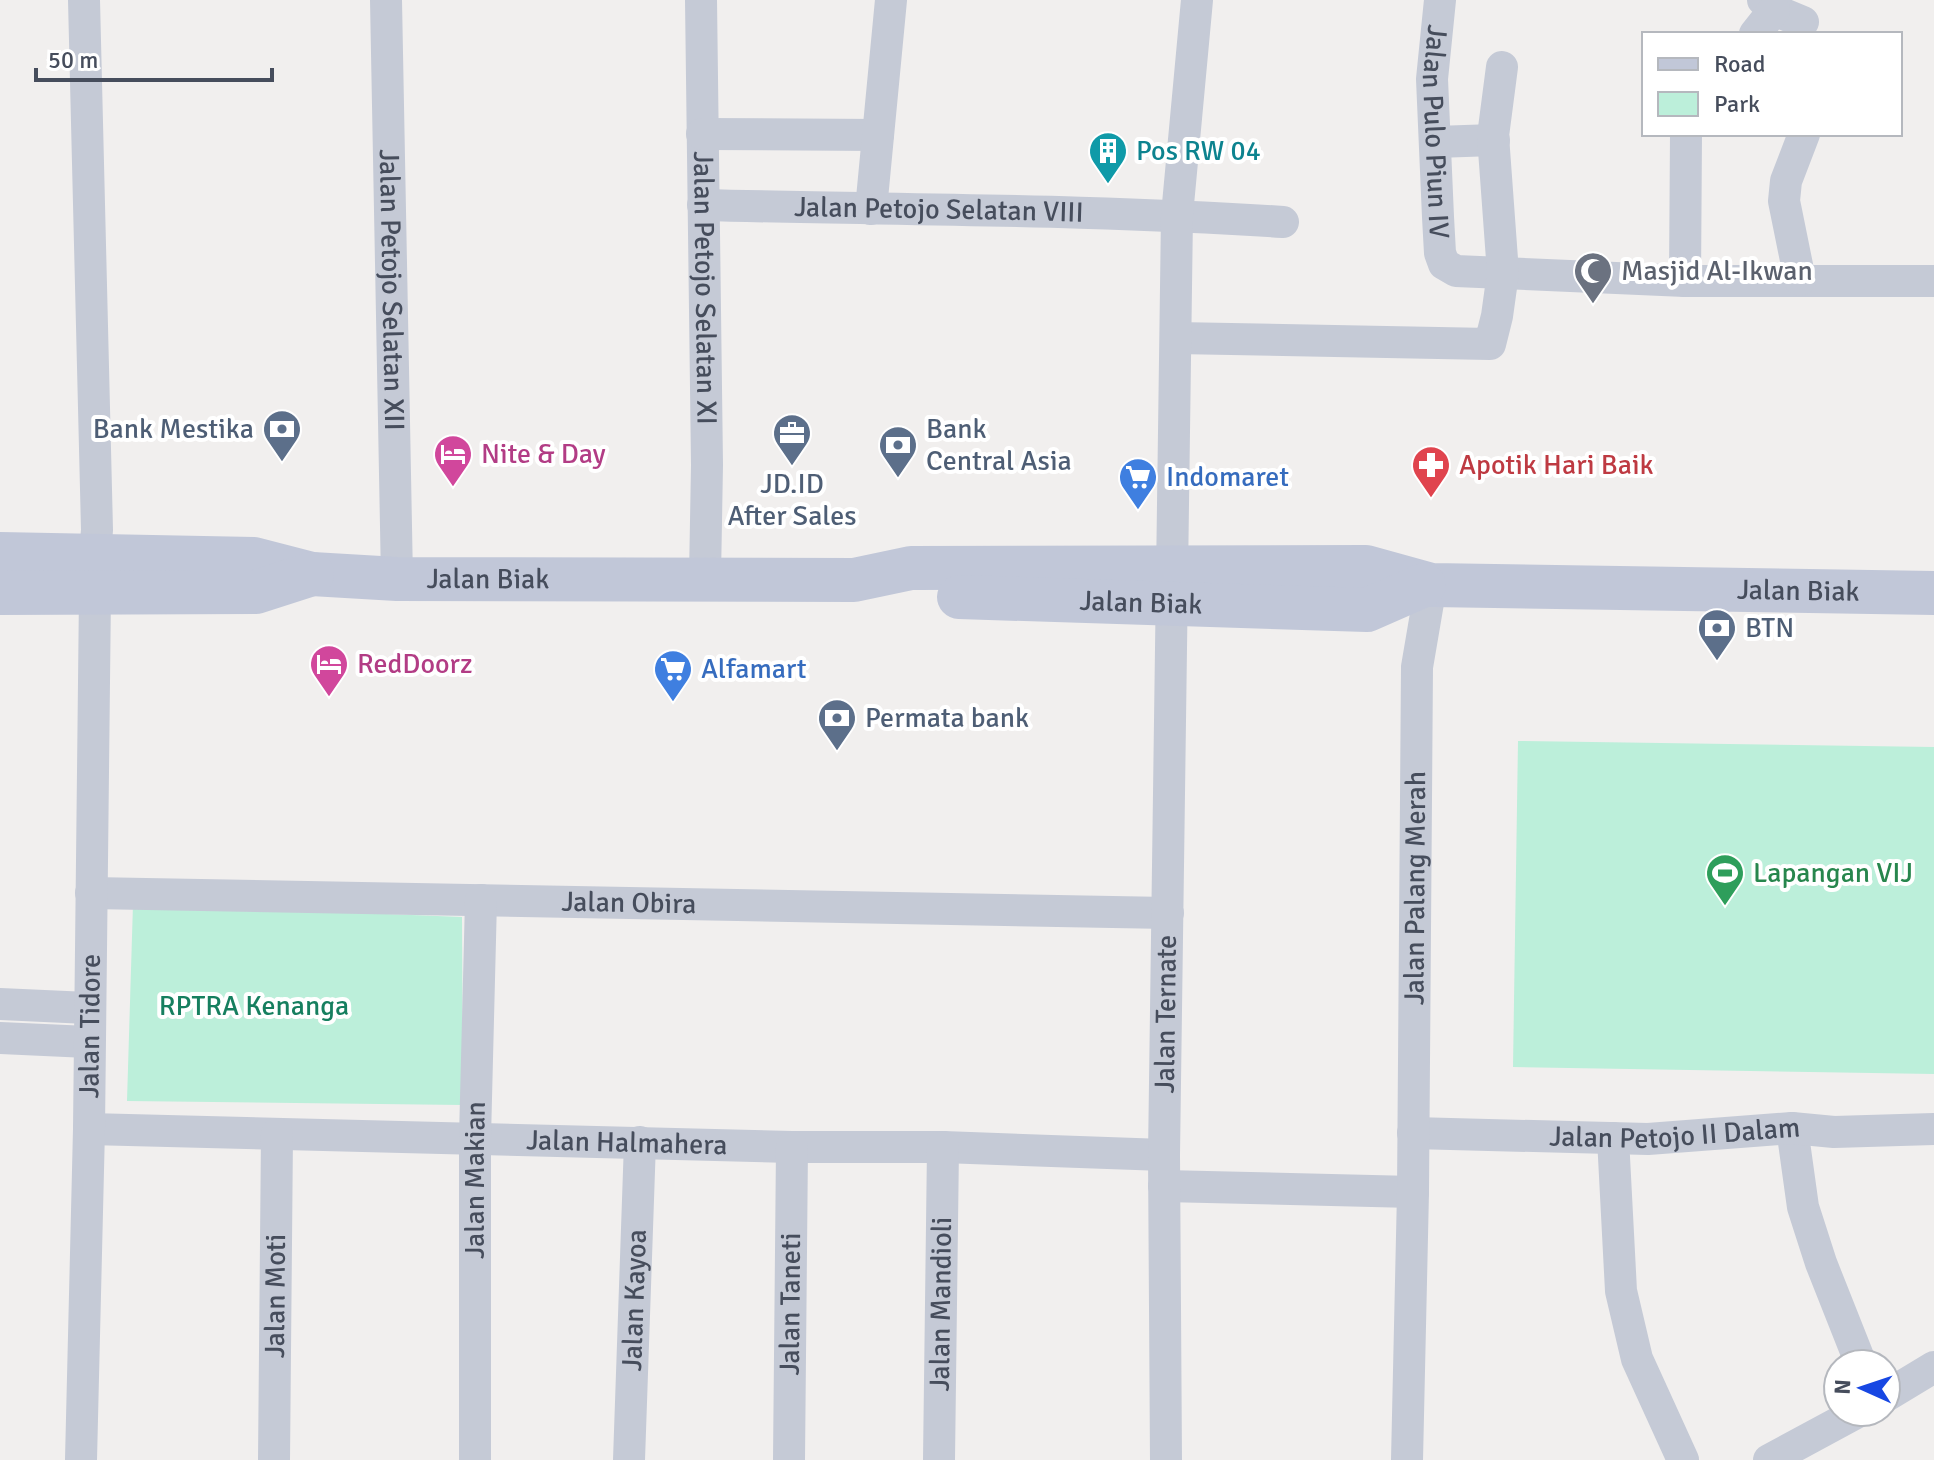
<svg xmlns="http://www.w3.org/2000/svg" width="1934" height="1460" font-family="Signika,sans-serif">
<style>
.green{fill:#bcefda}
.lines{fill:none;stroke-linecap:round;stroke-linejoin:round}
.street{stroke:#c5cad6;stroke-width:32}
.secondary{stroke:#c1c7d8;stroke-width:44}
.labels{text-anchor:middle;dominant-baseline:central;stroke-width:8;stroke-linejoin:round;paint-order:stroke}
.street-label{font-size:28px;fill:#464d5c;stroke:#fff}
.culture-label{font-size:28px;fill:#0d838f;stroke:#fff;text-anchor:start}
.worship-label{font-size:28px;fill:#5b616d;stroke:#fff;text-anchor:start}
.service-label{font-size:28px;fill:#4e5e75;stroke:#fff;text-anchor:start}
.hotel-label{font-size:28px;fill:#b23c85;stroke:#fff;text-anchor:start}
.health-label{font-size:28px;fill:#be3a42;stroke:#fff;text-anchor:start}
.shop-label{font-size:28px;fill:#366cbe;stroke:#fff;text-anchor:start}
.leisure-label{font-size:28px;fill:#27864d;stroke:#fff;text-anchor:start}
.park-label{font-size:28px;fill:#167f5f;stroke:#fff}
</style>
<rect width="100%" height="100%" fill="#f1efee"/>
<g class="green">
<path d="M1518,741L1934,747V1074L1513,1067Z"/>
<path d="M133,904L462,917L463,1105L127,1101Z"/>
</g>
<g class="lines">
<g class="street">
<path d="M84,0L97,530L95,554"/>
<path id="s1" d="M386,0L397,579"/>
<path id="s2" d="M701,0L707,465L705,577"/>
<path id="s3" d="M1440,0L1432,79L1438,217L1440,253L1444,264L1456,271L1685,281H1934"/>
<path d="M1763,0L1774,10L1803,22"/>
<path d="M1755,34L1774,10"/>
<path d="M702,134L878,135"/>
<path d="M1436,142L1494,140"/>
<path id="s4" d="M703,205C896,210 1090,209 1283,222"/>
<path d="M871,209L891,0"/>
<path d="M1800,280L1784,201L1786,181L1804,134"/>
<path d="M1685,281L1686,134"/>
<path d="M1176,338L1490,344L1497,316L1503,273L1493,136L1502,67"/>
<path id="s5" d="M91,893L1168,913"/>
<path d="M0,1004L88,1008"/>
<path d="M0,1038L88,1042"/>
<path d="M1792,1128L1803,1207L1821,1263L1861,1364"/>
<path id="s6" d="M89,1129L792,1147H943L1164,1155"/>
<path id="s7" d="M1413,1133L1648,1139L1792,1128L1834,1132L1934,1129"/>
<path d="M1613,1138L1621,1291L1637,1359L1683,1460"/>
<path d="M1164,1186L1413,1192"/>
<path d="M1886,1396L1934,1367"/>
<path id="s8" d="M81,1460L89,1129L95,593"/>
<path id="s9" d="M274,1460L277,1134"/>
<path id="s10" d="M475,1460V1138L481,900"/>
<path id="s11" d="M629,1460L640,1142"/>
<path id="s12" d="M789,1460L792,1147"/>
<path id="s13" d="M939,1460L943,1147"/>
<path id="s14" d="M1166,1460L1164,1155L1177,215L1197,0"/>
<path id="s15" d="M1407,1460L1413,1192L1417,667L1431,585"/>
<path d="M1769,1460L1858,1412"/>
</g>
<g class="secondary">
<path id="s16" d="M0,554L254,559L312,574L397,579L854,580L911,568L1366,567L1431,585L1934,593"/>
<path d="M0,593L256,592L312,574"/>
<path id="s17" d="M959,597L1367,610L1424,585"/>
</g>
</g>
<defs>
<symbol id="building-pin" viewBox="-11 -11 22 30"><path d="M0 17L-7.5 6A9.5 9.5 0 1 1 7.5 6Z" fill="#0f9aa8" stroke="#fff"/><path d="M-4-6H4V6H1V3H-1V6H-4ZM-2.5-4.3h1.7v1.8h-1.7ZM.8-4.3h1.7v1.8H.8ZM-2.5-1h1.7V.8h-1.7ZM.8-1h1.7V.8H.8Z" fill="#fff"/></symbol>
<symbol id="mosque-pin" viewBox="-11 -11 22 30"><path d="M0 17L-7.5 6A9.5 9.5 0 1 1 7.5 6Z" fill="#6b7280" stroke="#fff"/><path d="M3.5-4.9A6 6 0 1 0 3.5 4.9A5 5 0 1 1 3.5-4.9Z" fill="#fff"/></symbol>
<symbol id="bank-pin" viewBox="-11 -11 22 30"><path d="M0 17L-7.5 6A9.5 9.5 0 1 1 7.5 6Z" fill="#5c6f8a" stroke="#fff"/><path d="M-6-4H6V4H-6ZM0-2.3a2.3 2.3 0 1 0 0 4.6a2.3 2.3 0 1 0 0-4.6Z" fill="#fff"/></symbol>
<symbol id="office-pin" viewBox="-11 -11 22 30"><path d="M0 17L-7.5 6A9.5 9.5 0 1 1 7.5 6Z" fill="#5c6f8a" stroke="#fff"/><path d="M-6-3h4V-5.5h4V-3h4V5H-6ZM-1-4.5V-3h2v-1.5ZM-6 0V1H6V0Z" fill="#fff"/></symbol>
<symbol id="hotel-pin" viewBox="-11 -11 22 30"><path d="M0 17L-7.5 6A9.5 9.5 0 1 1 7.5 6Z" fill="#d1479c" stroke="#fff"/><path d="M-6-4.5h1.5V1H6V5H4.5V3h-9V5H-6ZM-4 0a1.8 1.8 0 1 1 3.6 0ZM.5 0V-2.5h3Q6-2.5 6 0Z" fill="#fff"/></symbol>
<symbol id="pharmacy-pin" viewBox="-11 -11 22 30"><path d="M0 17L-7.5 6A9.5 9.5 0 1 1 7.5 6Z" fill="#e0444e" stroke="#fff"/><path d="M-2-6h4v4h4v4h-4v4h-4v-4h-4v-4h4Z" fill="#fff"/></symbol>
<symbol id="supermarket-pin" viewBox="-11 -11 22 30"><path d="M0 17L-7.5 6A9.5 9.5 0 1 1 7.5 6Z" fill="#3f7fe0" stroke="#fff"/><path d="M-6-5.5h2.5l.6 2H6L4.5 2H-2.5L-4.4-4H-6ZM-1.5 3.2a1.3 1.3 0 1 0 .1 0ZM3 3.2a1.3 1.3 0 1 0 .1 0Z" fill="#fff"/></symbol>
<symbol id="stadium-pin" viewBox="-11 -11 22 30"><path d="M0 17L-7.5 6A9.5 9.5 0 1 1 7.5 6Z" fill="#2e9e5b" stroke="#fff"/><path d="M0-5a6.5 5 0 1 0 0 10a6.5 5 0 1 0 0-10ZM-3.5-1.8h7v3.6h-7Z" fill="#fff"/></symbol>
</defs>
<g fill-rule="evenodd">
<use href="#building-pin" x="1086" y="129" width="44" height="60"/>
<use href="#mosque-pin" x="1571" y="249" width="44" height="60"/>
<use href="#bank-pin" x="260" y="407" width="44" height="60"/>
<use href="#office-pin" x="770" y="411" width="44" height="60"/>
<use href="#bank-pin" x="876" y="423" width="44" height="60"/>
<use href="#hotel-pin" x="431" y="432" width="44" height="60"/>
<use href="#pharmacy-pin" x="1409" y="443" width="44" height="60"/>
<use href="#supermarket-pin" x="1116" y="455" width="44" height="60"/>
<use href="#bank-pin" x="1695" y="606" width="44" height="60"/>
<use href="#hotel-pin" x="307" y="642" width="44" height="60"/>
<use href="#supermarket-pin" x="651" y="647" width="44" height="60"/>
<use href="#bank-pin" x="815" y="696" width="44" height="60"/>
<use href="#stadium-pin" x="1703" y="851" width="44" height="60"/>
</g>
<g class="labels">
<g class="street-label">
<text stroke="none"><textPath href="#s3" startOffset="132">Jalan Pulo Piun IV</textPath></text>
<text stroke="none"><textPath href="#s4" startOffset="236">Jalan Petojo Selatan VIII</textPath></text>
<text stroke="none"><textPath href="#s1" startOffset="290">Jalan Petojo Selatan XII</textPath></text>
<text stroke="none"><textPath href="#s2" startOffset="288">Jalan Petojo Selatan XI</textPath></text>
<text stroke="none"><textPath href="#s16" startOffset="490">Jalan Biak</textPath></text>
<text stroke="none"><textPath href="#s16" startOffset="1804">Jalan Biak</textPath></text>
<text stroke="none"><textPath href="#s17" startOffset="182">Jalan Biak</textPath></text>
<text stroke="none"><textPath href="#s15" startOffset="572">Jalan Palang Merah</textPath></text>
<text stroke="none"><textPath href="#s5" startOffset="538">Jalan Obira</textPath></text>
<text stroke="none"><textPath href="#s14" startOffset="446">Jalan Ternate</textPath></text>
<text stroke="none"><textPath href="#s8" startOffset="434">Jalan Tidore</textPath></text>
<text stroke="none"><textPath href="#s7" startOffset="262">Jalan Petojo II Dalam</textPath></text>
<text stroke="none"><textPath href="#s6" startOffset="538">Jalan Halmahera</textPath></text>
<text stroke="none"><textPath href="#s10" startOffset="280">Jalan Makian</textPath></text>
<text stroke="none"><textPath href="#s9" startOffset="164">Jalan Moti</textPath></text>
<text stroke="none"><textPath href="#s11" startOffset="160">Jalan Kayoa</textPath></text>
<text stroke="none"><textPath href="#s12" startOffset="156">Jalan Taneti</textPath></text>
<text stroke="none"><textPath href="#s13" startOffset="156">Jalan Mandioli</textPath></text>
</g>
<g class="culture-label">
<text x="1136" y="151">Pos RW 04</text>
</g>
<g class="worship-label">
<text x="1621" y="271">Masjid Al-Ikwan</text>
</g>
<g class="service-label">
<text x="254" y="429" text-anchor="end">Bank Mestika</text>
<text x="926" y="429">Bank<tspan x="926" dy="32">Central Asia</tspan></text>
<text x="792" y="484" text-anchor="middle">JD.ID<tspan x="792" dy="32">After Sales</tspan></text>
<text x="1745" y="628">BTN</text>
<text x="865" y="718">Permata bank</text>
</g>
<g class="hotel-label">
<text x="481" y="454">Nite &amp; Day</text>
<text x="357" y="664">RedDoorz</text>
</g>
<g class="health-label">
<text x="1459" y="465">Apotik Hari Baik</text>
</g>
<g class="shop-label">
<text x="1166" y="477">Indomaret</text>
<text x="701" y="669">Alfamart</text>
</g>
<g class="leisure-label">
<text x="1753" y="873">Lapangan VIJ</text>
</g>
<g class="park-label">
<text x="254" y="1006">RPTRA Kenanga</text>
</g>
</g>
<rect x="1642" y="32" width="260" height="104" fill="#ffffff" stroke="#b5b8be" stroke-width="2"/>
<rect x="1658" y="58" width="40" height="12" fill="#c1c7d8" stroke="#b5b8be" stroke-width="2"/>
<text x="1714" y="72" font-size="24" fill="#464d5c">Road</text>
<rect x="1658" y="92" width="40" height="24" fill="#bcefda" stroke="#b5b8be" stroke-width="2"/>
<text x="1714" y="112" font-size="24" fill="#464d5c">Park</text>
<g transform="translate(1862 1388) rotate(273)"><circle r="38" fill="#ffffff" stroke="#b5b8be" stroke-width="2"/>
<path d="M0-6L14 30L0 20L-14 30Z" fill="#1747e3"/>
<text y="-12" font-size="22" font-weight="bold" text-anchor="middle" fill="#464d5c">N</text>
</g>
<path d="M36 68v12h236v-12" fill="none" stroke="#464d5c" stroke-width="4"/>
<text x="48" y="68" font-size="24" fill="#464d5c" stroke="#ffffff" stroke-width="6" paint-order="stroke">50 m</text>
</svg>
